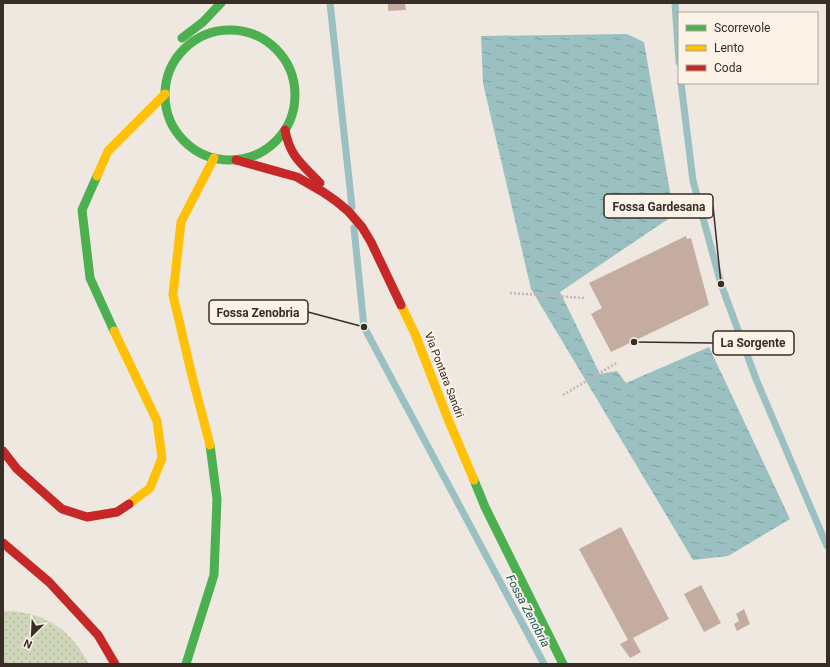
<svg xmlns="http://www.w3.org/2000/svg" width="830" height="667" font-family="Roboto,sans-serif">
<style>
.grass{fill:url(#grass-dots)}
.water{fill:url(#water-ripples)}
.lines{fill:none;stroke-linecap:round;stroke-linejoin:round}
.stream{stroke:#9ac0c2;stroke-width:7}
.building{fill:#c4aca0}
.path{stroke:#c0b8b1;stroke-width:2.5;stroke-dasharray:2 2;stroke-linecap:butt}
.fast{stroke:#4caf50;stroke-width:9}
.slow{stroke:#ffc107;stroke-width:9}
.jam{stroke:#c62828;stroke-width:9}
.labels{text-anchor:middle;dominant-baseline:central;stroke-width:4;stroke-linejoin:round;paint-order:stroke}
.street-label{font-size:11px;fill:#392d27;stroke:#fbf3e7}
.water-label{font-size:12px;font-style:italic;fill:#18575f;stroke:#fbf3e7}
.leader{fill:none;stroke:#392d27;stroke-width:1.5}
.callout-dot{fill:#392d27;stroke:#fbf3e7;stroke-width:1.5}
.callout{fill:#fbf3e7;stroke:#392d27;stroke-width:1.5}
.callout-label{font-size:12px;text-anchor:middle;font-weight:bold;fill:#392d27}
</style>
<defs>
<pattern id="grass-dots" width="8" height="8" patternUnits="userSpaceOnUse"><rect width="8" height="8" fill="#ced5b8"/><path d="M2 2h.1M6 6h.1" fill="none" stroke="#b2b79e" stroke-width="1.8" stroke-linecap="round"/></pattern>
<pattern id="water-ripples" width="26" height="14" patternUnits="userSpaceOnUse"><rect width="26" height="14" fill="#9ac0c2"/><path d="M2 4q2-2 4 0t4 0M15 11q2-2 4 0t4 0" fill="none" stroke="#7f9c9e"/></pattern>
</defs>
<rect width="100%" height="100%" fill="#eee8e0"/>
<path class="grass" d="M3,611C33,610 62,623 79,648C83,653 85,659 89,664H3Z"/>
<path class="water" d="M627,34L644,42L674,215L560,292L600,374L617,371L626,383L709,347L790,519L728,556L693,560L531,289L483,83L481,36Z"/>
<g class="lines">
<g class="stream">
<path d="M330,3L352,207"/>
<path d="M675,3L679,62"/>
<path d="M681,83L693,181L721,284L756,379L827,546"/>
<path d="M354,228L364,327L544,664"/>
</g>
</g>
<g class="building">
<path d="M388,3H405L406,10L388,11Z"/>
<path d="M686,236L687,239L691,238L709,305L611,352L591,314L602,308L589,283Z"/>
<path d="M621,527L669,619L633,638L641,652L630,658L620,644L628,640L579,549Z"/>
<path d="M701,585L721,623L704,632L684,594Z"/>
<path d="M744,609L750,624L737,631L734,624L739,621L736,614Z"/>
</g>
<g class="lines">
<g class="path">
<path d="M510,293L585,298"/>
<path d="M563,395L618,362"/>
</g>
<g class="fast">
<circle cx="230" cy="95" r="65"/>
<path d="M182,38L203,22L221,3"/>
<path d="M97,176L82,210L90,278L114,331"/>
<path d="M474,480L485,507L563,664"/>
<path d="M186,664L214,575L217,499L210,445"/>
</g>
<g class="slow">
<path d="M97,176L108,151L165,94"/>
<path d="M401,305L415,334L448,419L474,480"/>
<path d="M114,331L157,421L162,458L150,488L129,504"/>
<path d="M210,445L192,376L173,295L181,222L214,158"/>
</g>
<g class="jam">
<path d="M285,130C290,157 302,164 320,183"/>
<path d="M236,160L297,177L323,192L336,201L348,211L362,227L371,242L401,305"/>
<path d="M3,451L17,469L62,509L87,517L117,512L129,504"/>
<path d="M3,543L49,582L98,635L115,664"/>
</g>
</g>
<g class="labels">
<g class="street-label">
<text transform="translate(444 375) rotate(69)">Via Pontara Sandri</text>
</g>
<g class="water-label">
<text transform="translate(528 611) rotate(62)">Fossa Zenobria</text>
</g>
</g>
<path class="leader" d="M721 284L713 206M364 327L308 312M634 342L713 343"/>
<g class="callout-dot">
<circle cx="721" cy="284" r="4"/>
<circle cx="364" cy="327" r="4"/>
<circle cx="634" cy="342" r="4"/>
</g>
<g class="callout">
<rect x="604" y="194" width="109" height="24" rx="4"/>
<rect x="209" y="300" width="99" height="24" rx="4"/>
<rect x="713" y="331" width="81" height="24" rx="4"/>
</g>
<g class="callout-label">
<text x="659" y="211">Fossa Gardesana</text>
<text x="258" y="317">Fossa Zenobria</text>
<text x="753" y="347">La Sorgente</text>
</g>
<rect width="830" height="667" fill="none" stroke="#392d27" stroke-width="8"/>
<rect x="678" y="12" width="140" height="72" fill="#fbf3e7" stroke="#ada49a"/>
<rect x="686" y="25" width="20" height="6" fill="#4caf50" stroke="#ada49a"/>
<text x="714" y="32" font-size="12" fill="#392d27">Scorrevole</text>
<rect x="686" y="45" width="20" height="6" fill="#ffc107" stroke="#ada49a"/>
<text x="714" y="52" font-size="12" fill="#392d27">Lento</text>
<rect x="686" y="65" width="20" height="6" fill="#c62828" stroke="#ada49a"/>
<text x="714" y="72" font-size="12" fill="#392d27">Coda</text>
<g transform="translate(32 635) rotate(204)" stroke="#fbf3e7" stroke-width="3" paint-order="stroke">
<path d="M0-3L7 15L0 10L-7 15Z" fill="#392d27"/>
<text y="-6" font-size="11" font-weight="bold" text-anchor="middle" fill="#392d27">N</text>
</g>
</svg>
